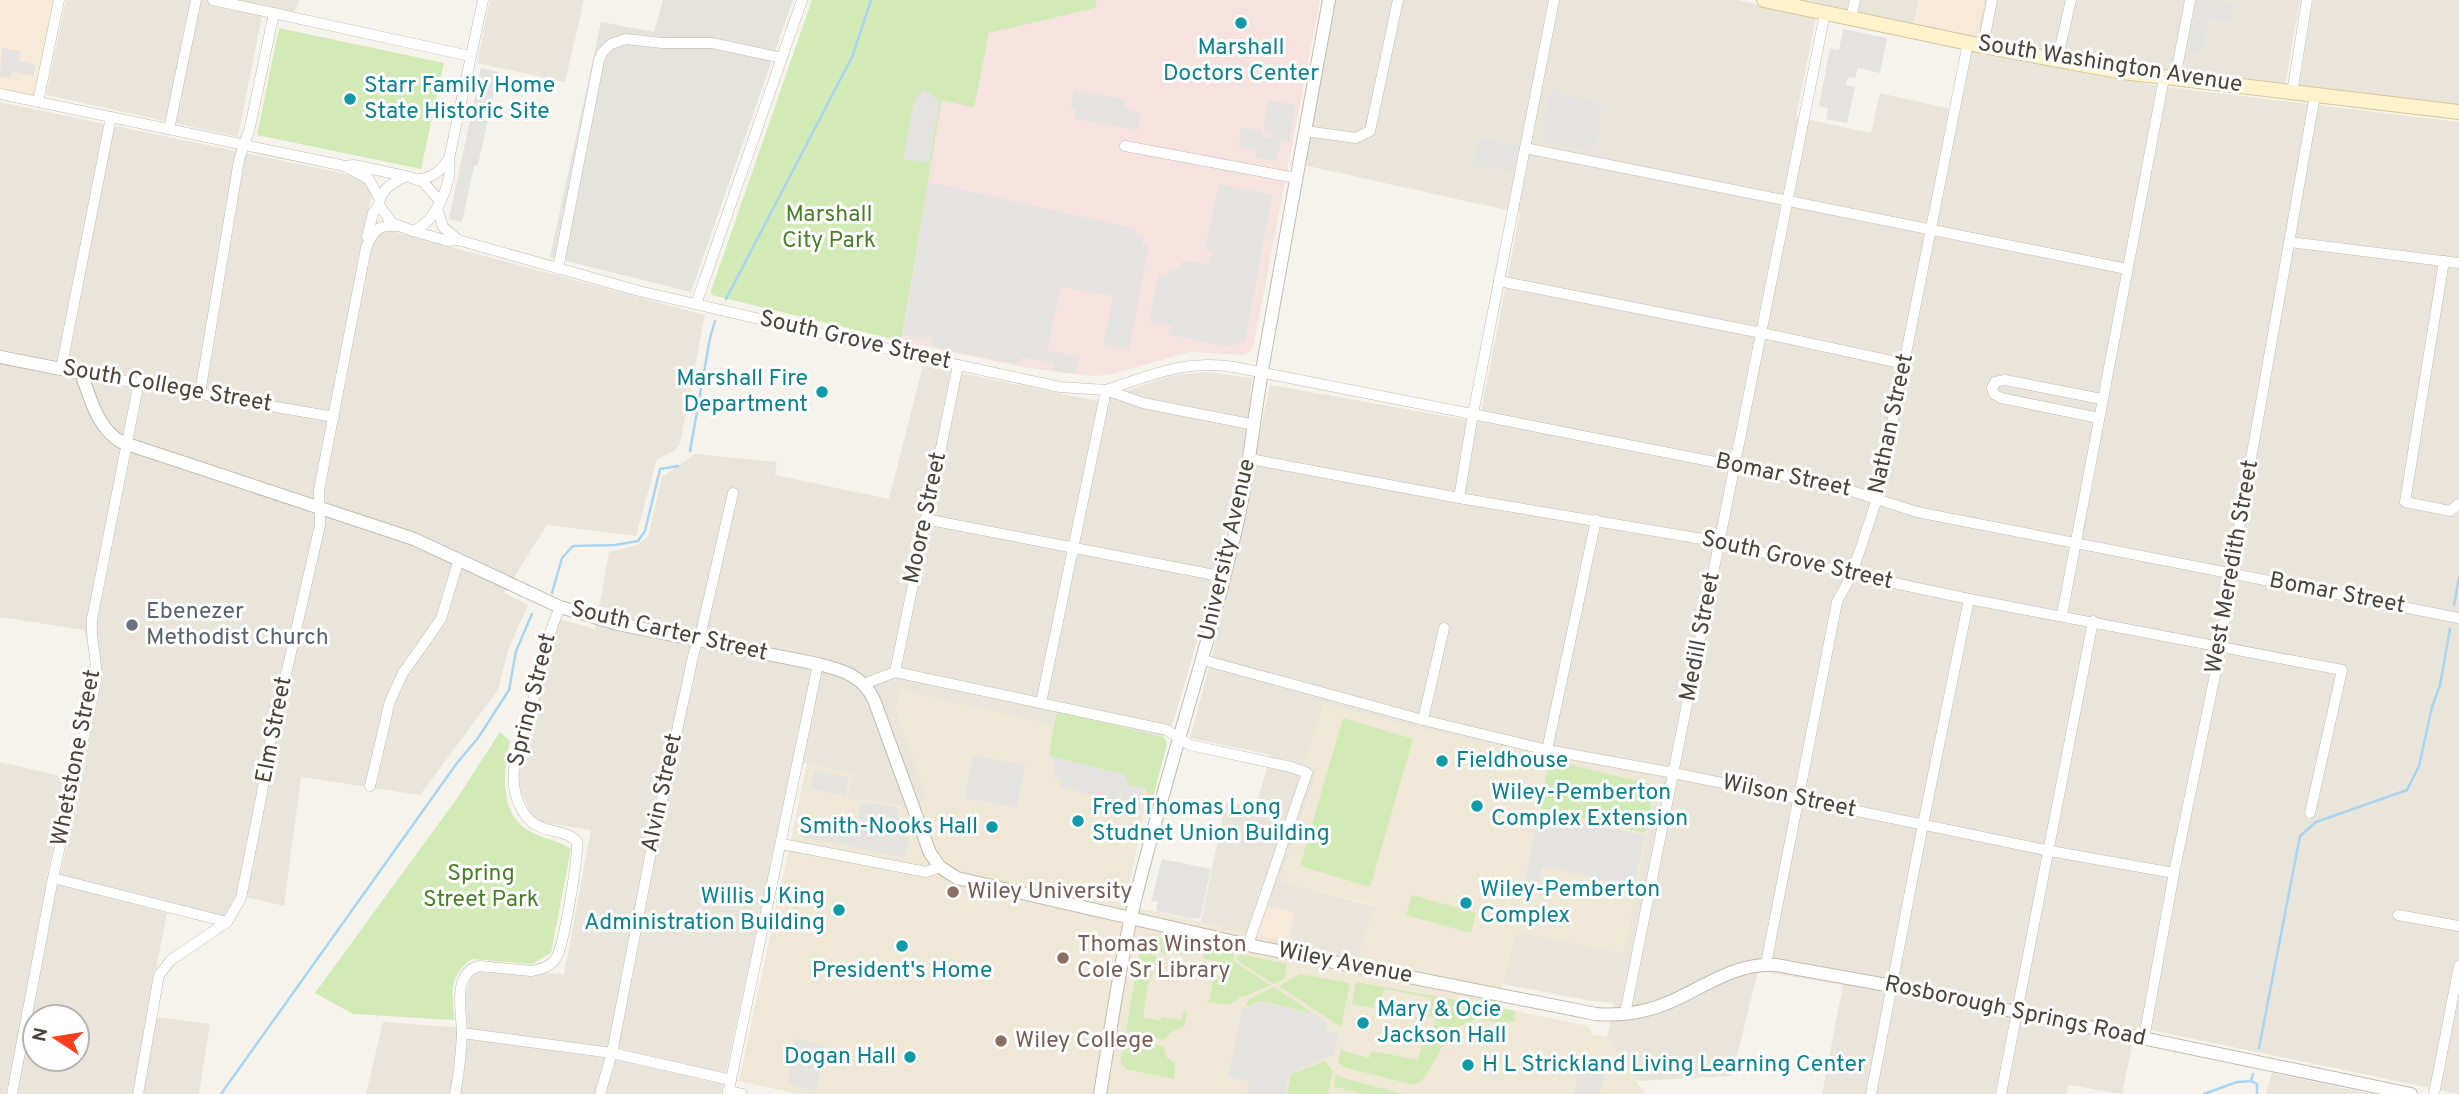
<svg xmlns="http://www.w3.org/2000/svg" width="2459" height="1094" font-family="Overpass,sans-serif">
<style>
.residential{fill:#eae5da;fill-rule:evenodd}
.commercial{fill:#f7ead8}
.industrial{fill:#e6e2dd}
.education{fill:#efe8d6}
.medical{fill:#f6e3e0}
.green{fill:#d2eab5}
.parking{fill:#e5e3e0}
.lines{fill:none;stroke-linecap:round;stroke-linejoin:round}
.stream{stroke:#a9d4f2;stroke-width:2.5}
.minor-casing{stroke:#c2bbae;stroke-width:11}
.tertiary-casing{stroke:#c2bbae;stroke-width:14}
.secondary-casing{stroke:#d6c79b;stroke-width:16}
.minor{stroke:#fff;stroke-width:10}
.tertiary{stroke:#fff;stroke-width:12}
.secondary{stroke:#fff3cd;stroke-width:14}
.culture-dot{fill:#0f9aa8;stroke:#fff;stroke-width:2.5}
.worship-dot{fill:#6b7280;stroke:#fff;stroke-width:2.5}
.education-dot{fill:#8d6e63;stroke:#fff;stroke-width:2.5}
.labels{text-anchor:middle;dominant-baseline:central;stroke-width:6;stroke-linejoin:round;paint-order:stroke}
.culture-label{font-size:23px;fill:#0d838f;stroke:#fff;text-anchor:start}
.street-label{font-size:23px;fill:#4b4439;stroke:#fff}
.park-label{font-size:23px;fill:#4a7f2a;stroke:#fff}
.worship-label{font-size:23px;fill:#5b616d;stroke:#fff;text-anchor:start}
.education-label{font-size:23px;fill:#785e54;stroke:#fff;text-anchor:start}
</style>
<rect width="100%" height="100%" fill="#f6f3ec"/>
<g class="residential">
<path d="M66,0H300L294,12L264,5L238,137L46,95Z"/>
<path d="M490,0H584L565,82L477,63Z"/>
<path d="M1336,0H1738L1816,18L1796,117L1871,133L1880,93L1960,111L1972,51L2158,86L2459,122V1094L2136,1027L2122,1094L2069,1085L2066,1094H1822L1843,985L1758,971L1732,1076L1637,1081L1607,1037L1614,1003L1592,1001L1502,984L1516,932L1659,779L1434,732L1324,704L1305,764L1319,768L1280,880L1375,907L1361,959L1288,941L1293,912L1256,937L1200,925L1226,802L1255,808L1271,755L1190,738L1212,657L1270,385L1479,422L1520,213L1304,165Z"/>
<path d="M1806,0H1919L1914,25Z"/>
<path d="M1984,0H2300L2285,86L2137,69L1977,38Z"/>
<path d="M2313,0H2459V106L2299,86Z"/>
<path d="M0,102L361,177L368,181L372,193L368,212L384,229L705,315L680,444L674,451L657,459L636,536L547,525L504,593L528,605L508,650L498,690L420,795L301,777L284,906L237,895L233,908L223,917L60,877L103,675L91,654L84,630L0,617Z"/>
<path d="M923,365L1097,401L1170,376L1206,372L1252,378L1247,434L1214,583L1174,720L1157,749L896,709L928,799L902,809L900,805L848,799L853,774L794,761L721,1094H366L383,1022L465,1028L466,996L471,976L481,971L564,974L591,830L544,823L532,816L519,786V759L559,619L595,629L609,552L637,545L648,536L662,477L695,454L777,462L775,475L889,499Z"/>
<path d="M0,762L68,778L46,881L167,913L155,974L156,1017L210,1024L199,1094H0ZM35,1017H77V1059H35Z"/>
<path d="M2272,1073L2370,1094H2266Z"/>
</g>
<g class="commercial">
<path d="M0,0H56L35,99L0,91Z"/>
<path d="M1920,0H1984L1977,38L1915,25Z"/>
<path d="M1265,905L1294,912L1288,941L1256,937Z"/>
</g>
<path class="industrial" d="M663,0H793L691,292L550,257L601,22L654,32Z"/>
<path class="education" d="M900,690L1157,749L1125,905L1358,957L1375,906L1280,880L1319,769L1304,764L1324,704L1434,732L1659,779L1624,953L1516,933L1497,1007L1588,1026L1593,1035L1607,1037L1645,1094H799L739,1081L807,764L853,774L848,799L900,805L902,809L927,799L896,709Z"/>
<path class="medical" d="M1097,0H1320L1253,348L1249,352L1244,355L1190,352L1108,375L1093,376L1021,367L901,341L942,100L974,107L989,33L1094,8Z"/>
<g class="green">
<path d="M812,0H1097L1095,8L989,33L974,108L942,100L901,341L712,295L711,291Z"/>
<path d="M279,28L444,63L421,169L257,135Z"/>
<path d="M1059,712L1162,737L1166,739L1167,744L1153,797H1149L1145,788L1129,786L1125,775L1052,757L1049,755L1056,715Z"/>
<path d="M1343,718L1413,739L1370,887L1300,866Z"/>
<path d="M500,732L510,741C504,768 498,810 526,829C540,838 556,839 571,849L551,953L532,964L472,959C447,977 453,992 454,1020L353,1014L315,993L458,797Z"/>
<path d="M1549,760L1655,785L1645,833L1540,808Z"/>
<path d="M1412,895L1476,913L1471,933L1406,915Z"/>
<path d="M1149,935L1202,946L1200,954L1176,955L1173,949L1164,955Z"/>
<path d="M1142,939L1158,959L1149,966L1153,973L1148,983L1143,1017L1160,1021L1162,1017L1181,1020L1184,1011L1187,1012L1184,1027L1173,1031L1163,1040L1126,1031Z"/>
<path d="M1205,946L1234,953L1233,961L1270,985L1246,996L1240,997C1230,1009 1219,1003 1204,1001L1210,1000L1213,979L1218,980L1220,963L1203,958Z"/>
<path d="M1239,954L1287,964L1285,978L1274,984L1237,960Z"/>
<path d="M1300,974L1350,983L1341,1027L1279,986Z"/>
<path d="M1356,982L1511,1010L1515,1012V1020H1518C1508,1025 1491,1020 1479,1021L1484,1018V1015L1460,1026L1446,1037L1436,1059L1422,1080L1414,1085L1343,1067L1338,1062L1341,1050L1369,1058L1372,1051L1418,1060L1423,1042L1431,1043L1436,1018L1428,1016L1431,998L1384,989L1380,1001H1375L1374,1008L1352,1004Z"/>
<path d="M1274,987L1314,1014L1262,1001L1254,1003L1251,1007L1246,1006L1249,999Z"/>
<path d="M1126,1039L1163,1046L1167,1058L1175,1063L1174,1079L1126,1069L1120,1062Z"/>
<path d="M1325,1061L1333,1071L1328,1094H1287L1291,1074Z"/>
<path d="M1336,1074L1340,1077L1402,1094H1365L1334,1087Z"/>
</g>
<g class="parking">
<path d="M2196,0L2234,3L2231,21L2207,18L2202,53L2188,50Z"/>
<path d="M1843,29L1887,38L1880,73L1858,68L1855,78L1848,77L1846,85L1855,87L1847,123L1826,119L1828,108L1819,106L1830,48L1839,50Z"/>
<path d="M2,48L21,51L19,61L36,65L33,76L12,71L10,78L0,77Z"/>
<path d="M481,68L499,72L478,164L474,166L462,222L449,219Z"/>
<path d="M923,89L940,101L929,163L903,159L914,101Z"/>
<path d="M1074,90L1125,99L1124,107L1141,113L1138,130L1074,119L1075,109L1071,107Z"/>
<path d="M1551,90L1557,91V94L1603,103L1594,151L1541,140Z"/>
<path d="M1267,100L1296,105L1289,141L1282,140L1276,161L1256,158L1257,150L1239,147L1241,127L1262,131V138L1272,137L1271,133L1264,131Z"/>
<path d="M1479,138L1518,145L1514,172L1474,165Z"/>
<path d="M928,182L1136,229L1135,235L1143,237L1142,244L1149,246L1129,350L1103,346L1113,296L1061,287L1047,350L1079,357L1076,374L1054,371V363L1022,357L1020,365L931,346L933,338L927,336L926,340L903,335Z"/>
<path d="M1219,184L1272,195L1245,342L1228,347L1167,334L1172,326L1149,322L1158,274L1166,276L1171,269L1182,268L1181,262L1183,261L1209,264L1212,252L1205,249Z"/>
<path d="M973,755L1025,765L1017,808L965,798Z"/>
<path d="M1052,757L1125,775L1129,786L1145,788L1139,812L1119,808L1122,794L1120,792L1117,801L1059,787L1060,779L1054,777L1056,766Z"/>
<path d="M814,770L849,778L845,796L810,788Z"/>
<path d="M861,802L896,807L908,840L905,858L804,837L808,818L855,827Z"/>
<path d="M1539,811L1645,836L1633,887L1542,866L1534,897L1522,895Z"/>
<path d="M1162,859L1211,869L1200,918L1192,919L1156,911L1158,901L1151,902Z"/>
<path d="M1260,1002L1314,1014L1325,1022L1327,1031L1339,1033L1334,1054L1289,1074L1285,1094H1247L1249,1082L1228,1076L1243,1007L1251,1009L1255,1004Z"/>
<path d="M795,1039L826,1045L815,1093L788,1083Z"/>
<path d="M1582,1056L1600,1059L1597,1071L1605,1073L1600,1094H1574Z"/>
</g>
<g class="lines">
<g class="stream">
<path d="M726,299L852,57L871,0"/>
<path d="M690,451L710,338L715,321"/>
<path d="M552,593L562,558L573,546L615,545L638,541L645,531L660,469L678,466"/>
<path d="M2454,605L2459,578"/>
<path d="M2259,1048L2300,836L2316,822L2407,790L2419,766L2432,707L2440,685L2450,629"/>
<path d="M2251,1081L2257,1084V1094"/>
<path d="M221,1094L457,763L478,738L509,690L516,651L532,614"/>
<path d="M2204,1094L2237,1082L2251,1081L2253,1074"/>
</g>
<defs>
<g id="minor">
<path d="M213,0L470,56"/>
<path d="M1851,19L1855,0"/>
<path d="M1983,46L1992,0"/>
<path d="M2057,61L2071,0"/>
<path d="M2175,79L2190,0"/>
<path d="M2292,93L2307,0"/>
<path d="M0,94L345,166"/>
<path d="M38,102L59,0"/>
<path d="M169,129L196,0"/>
<path d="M1305,131L1356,138L1370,131L1398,0"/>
<path d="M1125,146L1296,178"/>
<path d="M1525,148L2127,269"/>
<path d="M419,179C433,178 441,170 449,159"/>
<path d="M379,198L369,179L345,166L354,165L405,176"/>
<path d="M439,200L423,182L406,176C393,183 380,189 379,205L392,223L413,231C436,222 453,182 449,159L483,0"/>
<path d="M437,208L443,227L458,240"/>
<path d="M413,231L448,241L458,240L639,291L958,365L1060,387L1106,390L1143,403L1255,425"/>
<path d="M367,237L373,213L379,205"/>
<path d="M2290,242L2459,263"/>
<path d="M2444,261L2405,502L2450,511L2459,504"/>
<path d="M558,269L599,60L602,53L611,44L626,39L662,43H712L782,58"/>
<path d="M1499,281L1762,333L1905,364"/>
<path d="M696,304L802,0"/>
<path d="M61,369L111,117"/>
<path d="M81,373L334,417"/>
<path d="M1106,390C1152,375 1185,359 1234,367L1836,486L1917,512L2459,618"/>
<path d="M200,393L239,160L250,127L274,13"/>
<path d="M2099,418L2001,398L1994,394L1992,388L1995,382L2005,380L2102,399"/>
<path d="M1250,459L1459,498L1720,542L1852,574L1969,599L2342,670L2310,813"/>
<path d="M1459,498L1473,414L1554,0"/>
<path d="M925,519L1225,577"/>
<path d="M2062,615L2164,78"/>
<path d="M1203,660L1423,720L1547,750L1674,773L2050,851L2174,873"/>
<path d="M895,672L958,365"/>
<path d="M864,684L895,672L1167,730L1190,745L1291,767L1307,773L1248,945"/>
<path d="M1041,703L1106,390"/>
<path d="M1423,720L1444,628"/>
<path d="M1547,750L1596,520"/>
<path d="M370,786L390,701L403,673L441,619L459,559"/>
<path d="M782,844L926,872L940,867"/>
<path d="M53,878L227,922"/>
<path d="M2398,915L2459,926"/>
<path d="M1766,964L1837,602L1852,574L1877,499L1968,43"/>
<path d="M1625,1014L1825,13"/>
<path d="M462,1033L612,1053L731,1080"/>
<path d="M2144,1038L2174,873L2221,646L2231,573L2315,95"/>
<path d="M728,1091L742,1094"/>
<path d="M12,1094L53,878L96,681C98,660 90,640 92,619L139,382"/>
<path d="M138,1094L159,975L171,960L227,922L241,898L261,798L276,707L287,670L320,525L319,490L366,248C373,231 378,224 397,226"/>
<path d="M455,1094C459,1074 461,1054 462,1034C462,1014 451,972 480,966L531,971C541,969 550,967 556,958C564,946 578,858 577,842C567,828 540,835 526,816C499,779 523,739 533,701C542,669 546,638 560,607"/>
<path d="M600,1094L612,1053L652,846L694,652L702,628L733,493"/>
<path d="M728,1094L818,664"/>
<path d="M1871,1094L1923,824L1969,599"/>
<path d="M2001,1094L2093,621"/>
<path d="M2434,1094L2459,966"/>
</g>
<g id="tertiary">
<path d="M0,357L81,373C90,397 97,428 121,442L414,539L560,607L618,624L818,664C843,670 863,676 874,700L930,853L940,867L957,878L1248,945L1596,1014C1621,1016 1647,1012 1670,1002C1704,987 1737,962 1776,965L1892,986L2411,1094"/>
<path d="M1100,1094C1110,1035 1118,975 1131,917C1162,783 1208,654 1238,520C1249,469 1254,417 1263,365C1284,243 1307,122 1329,0"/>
</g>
<path id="secondary" d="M1764,0L1983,46L2123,72L2459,112"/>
</defs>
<use href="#minor" class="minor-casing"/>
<use href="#tertiary" class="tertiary-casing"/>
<use href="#secondary" class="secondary-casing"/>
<use href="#minor" class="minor"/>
<use href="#tertiary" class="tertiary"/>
<use href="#secondary" class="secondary"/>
</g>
<g class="culture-dot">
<circle cx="1241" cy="23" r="7"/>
<circle cx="350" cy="99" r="7"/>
<circle cx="822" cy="392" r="7"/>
<circle cx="1442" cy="761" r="7"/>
<circle cx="1477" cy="806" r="7"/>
<circle cx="1078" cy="821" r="7"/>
<circle cx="992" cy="827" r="7"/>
<circle cx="1466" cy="903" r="7"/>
<circle cx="839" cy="910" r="7"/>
<circle cx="902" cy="946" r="7"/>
<circle cx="1363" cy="1023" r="7"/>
<circle cx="910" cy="1057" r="7"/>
<circle cx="1468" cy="1065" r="7"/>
</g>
<circle class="worship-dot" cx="132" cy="625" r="7"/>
<g class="education-dot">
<circle cx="953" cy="892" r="7"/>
<circle cx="1063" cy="958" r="7"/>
<circle cx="1001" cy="1041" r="7"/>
</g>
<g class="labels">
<g class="culture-label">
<text x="1241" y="48" text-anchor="middle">Marshall<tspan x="1241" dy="26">Doctors Center</tspan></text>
<text x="364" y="86">Starr Family Home<tspan x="364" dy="26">State Historic Site</tspan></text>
<text x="808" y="379" text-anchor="end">Marshall Fire<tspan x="808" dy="26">Department</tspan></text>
<text x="1456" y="761">Fieldhouse</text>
<text x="1491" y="793">Wiley-Pemberton<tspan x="1491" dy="26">Complex Extension</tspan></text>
<text x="1092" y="808">Fred Thomas Long<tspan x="1092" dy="26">Studnet Union Building</tspan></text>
<text x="978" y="827" text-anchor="end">Smith-Nooks Hall</text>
<text x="1480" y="890">Wiley-Pemberton<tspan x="1480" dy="26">Complex</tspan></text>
<text x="825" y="897" text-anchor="end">Willis J King<tspan x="825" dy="26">Administration Building</tspan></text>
<text x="902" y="971" text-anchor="middle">President's Home</text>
<text x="1377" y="1010">Mary &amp; Ocie<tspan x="1377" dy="26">Jackson Hall</tspan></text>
<text x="896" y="1057" text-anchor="end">Dogan Hall</text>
<text x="1482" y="1065">H L Strickland Living Learning Center</text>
</g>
<g class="street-label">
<text transform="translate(2110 65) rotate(9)">South Washington Avenue</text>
<text transform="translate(855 341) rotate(13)">South Grove Street</text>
<text transform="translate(167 387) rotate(10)">South College Street</text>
<text transform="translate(1892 424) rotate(-78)">Nathan Street</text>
<text transform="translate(1783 476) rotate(12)">Bomar Street</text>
<text transform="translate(926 518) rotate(-78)">Moore Street</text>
<text transform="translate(1228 550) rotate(-77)">University Avenue</text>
<text transform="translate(1797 561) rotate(13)">South Grove Street</text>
<text transform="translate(2233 567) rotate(-80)">West Meredith Street</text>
<text transform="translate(2337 594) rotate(11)">Bomar Street</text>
<text transform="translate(669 632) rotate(13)">South Carter Street</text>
<text transform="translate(1701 637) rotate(-79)">Medill Street</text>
<text transform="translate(533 700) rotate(-76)">Spring Street</text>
<text transform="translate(275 730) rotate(-79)">Elm Street</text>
<text transform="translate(77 758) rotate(-79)">Whetstone Street</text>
<text transform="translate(663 793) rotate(-78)">Alvin Street</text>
<text transform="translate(1789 797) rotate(12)">Wilson Street</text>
<text transform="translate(1345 964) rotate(11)">Wiley Avenue</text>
<text transform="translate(2015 1012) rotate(12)">Rosborough Springs Road</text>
</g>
<g class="park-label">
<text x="829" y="215">Marshall<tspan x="829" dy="26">City Park</tspan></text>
<text x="481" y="874">Spring<tspan x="481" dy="26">Street Park</tspan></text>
</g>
<g class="worship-label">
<text x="146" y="612">Ebenezer<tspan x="146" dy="26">Methodist Church</tspan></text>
</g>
<g class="education-label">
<text x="967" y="892">Wiley University</text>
<text x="1077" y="945">Thomas Winston<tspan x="1077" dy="26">Cole Sr Library</tspan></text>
<text x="1015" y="1041">Wiley College</text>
</g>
</g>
<g transform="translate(56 1038) rotate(282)"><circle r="33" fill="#ffffff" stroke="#b7b4b0" stroke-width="2"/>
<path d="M0-5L12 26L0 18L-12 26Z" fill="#fc3f1d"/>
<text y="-10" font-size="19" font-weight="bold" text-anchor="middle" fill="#4b4439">N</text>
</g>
</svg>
